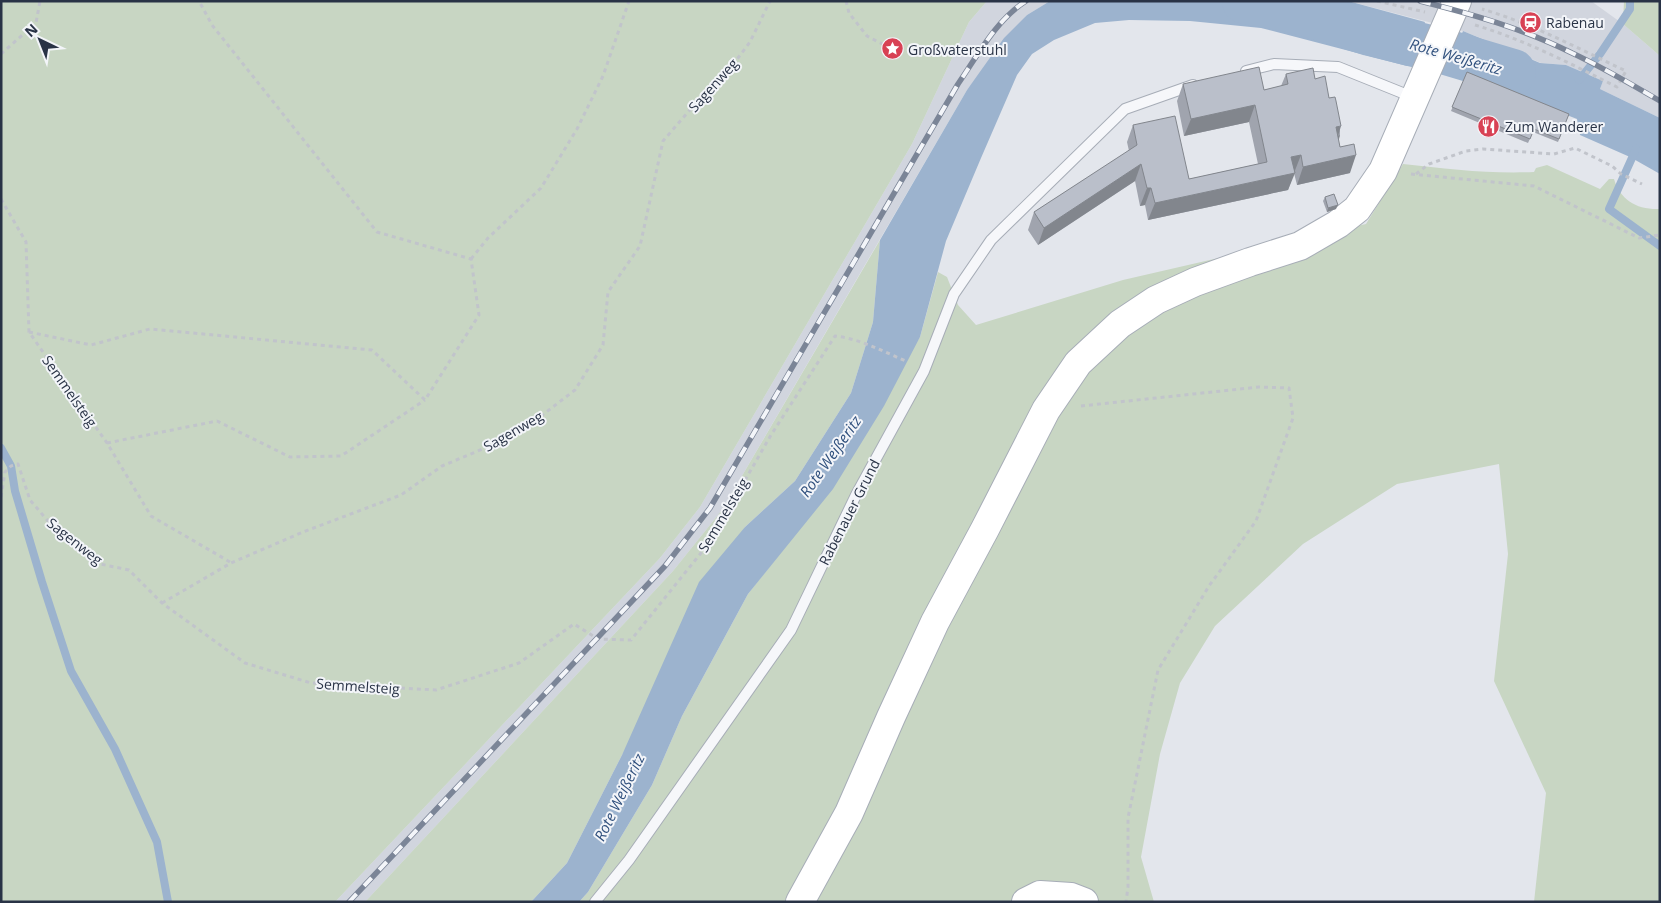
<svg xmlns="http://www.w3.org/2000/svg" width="1661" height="903" font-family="'Open Sans',sans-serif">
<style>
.built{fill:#d1d5de}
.green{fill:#c8d6c3}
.water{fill:#9cb3ce}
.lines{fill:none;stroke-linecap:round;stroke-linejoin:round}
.stream{stroke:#9cb3ce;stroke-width:8}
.river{stroke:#9cb3ce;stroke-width:46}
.lane-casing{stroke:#a7adb7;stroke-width:12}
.secondary-casing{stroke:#a7adb7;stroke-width:30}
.path{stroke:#c1c4cb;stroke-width:3;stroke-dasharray:4 4;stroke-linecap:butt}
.lane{stroke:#f6f7fa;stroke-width:10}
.secondary{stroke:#fff;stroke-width:28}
.rail-casing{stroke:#7b8597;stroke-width:5.5}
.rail{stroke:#f3f5f9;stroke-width:4;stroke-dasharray:11;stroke-linecap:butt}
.wall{fill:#a0a4ae}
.shaded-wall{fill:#82868d}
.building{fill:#babfca;stroke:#82868d}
.labels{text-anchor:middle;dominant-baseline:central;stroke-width:4;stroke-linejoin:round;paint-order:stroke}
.poi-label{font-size:14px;fill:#293346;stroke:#f3f5f9;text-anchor:start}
.street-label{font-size:14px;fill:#293346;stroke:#f3f5f9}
.water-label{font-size:15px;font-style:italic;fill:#30507d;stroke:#f3f5f9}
</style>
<rect width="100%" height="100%" fill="#e3e6ec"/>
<g class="built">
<path d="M987,1H1050L1027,15L967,90L722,510L673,571L365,902H335L660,558L700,507L912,144L969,22Z"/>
<path d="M1348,1H1591L1623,24L1660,56V118L1600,89L1603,81L1566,65L1541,63L1463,31Z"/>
</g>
<g class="green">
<path d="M1,1H987L969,22L912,144L700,507L660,558L335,902H1Z"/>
<path d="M1624,1H1660V56L1623,24Z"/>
<path d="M1403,164C1447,169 1490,174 1534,172L1536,168L1547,165L1600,189L1609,179H1614C1620,200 1637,210 1660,209V902H1534L1546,793L1494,681L1508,554L1499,464L1397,484L1303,544L1215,626L1180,683L1160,754L1141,857L1154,902H579L588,892L652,785L682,716L748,594L788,543L920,337L938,272L947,277L958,305L976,325L1123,280L1366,224Z"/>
<path d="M880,240L873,322L851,393L795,481L745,527L622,755L567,863L531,902H365L673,571L722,510Z"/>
</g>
<g class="water">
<path d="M1050,1H1348L1425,22L1407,66L1261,28L1190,21L1129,20L1095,23L1054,40L1032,54L1017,75L981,158L946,241L920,337L884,406L833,489L748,594L682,716L652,785L588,892L579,902H531L567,863L622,755L699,582L745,527L795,481L851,393L873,322L880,240L931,152L967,90L1004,38L1027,15Z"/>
<path d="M1463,31L1540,63L1566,65L1603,81L1600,89L1660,118V174L1630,157L1580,135L1577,119L1465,75L1446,69Z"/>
</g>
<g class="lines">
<g class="stream">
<path d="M1579,80L1600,54L1630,9V1"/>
<path d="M1636,149L1609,209L1660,246"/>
<path d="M1,448L11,466L15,491L42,582L71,671L115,749L157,842L168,902"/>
</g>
<path class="river" d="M1245,1L1295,10L1370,33L1446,52L1513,72"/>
<defs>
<g id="lane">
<path d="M1246,71L1274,64L1338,67L1415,98"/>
<path d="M595,902L629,860L791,630L856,495L924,371L954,294L991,240L1125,109L1193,85"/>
</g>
<g id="secondary">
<path d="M800,902L849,813L891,717L935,622L985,529L1046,410L1078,363L1120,324L1156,300L1195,282L1250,262L1300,246L1338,224L1357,209L1383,171L1457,1"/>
<path d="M1026,902L1040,895L1071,897L1084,902"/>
</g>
</defs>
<use href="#lane" class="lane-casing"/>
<use href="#secondary" class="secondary-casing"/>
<g class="path">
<path d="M846,1L849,13L867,36L892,49"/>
<path d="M1377,1L1425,12"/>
<path d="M1475,25C1525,40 1571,64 1617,87L1626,71C1579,49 1533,24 1482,9"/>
<path d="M1,54L36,23L40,1"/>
<path d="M1411,174L1534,186L1639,238L1660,235"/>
<path d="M1416,174L1429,164L1466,151L1483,149L1554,154L1575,148L1612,166L1621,174L1642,184"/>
<path d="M1,199L26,242L29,332L107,443L151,516L230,562"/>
<path d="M471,259L488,238L541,188L577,129L603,76L629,1"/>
<path d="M29,332L91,345L150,329L372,350L425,400L479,315L471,259L377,232L212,25L199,1"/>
<path d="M1081,406L1259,387L1289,388L1293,418L1256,521L1209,586L1158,670L1128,818V887L1126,902"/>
<path d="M107,443L217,421L290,457L341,456L425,400"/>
<path d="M1,497L5,472L11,466L18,464L30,500L54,528L100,564L129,570L162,603L245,663L311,683L436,690L519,663L574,624L598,639L631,640L709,543L771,435L835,336C861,339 884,352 908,362"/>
<path d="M162,603L231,563L303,532L401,495L442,466L485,448L532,423L575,390L603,345L608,292L640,246L663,141L695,104L732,66L750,42L770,1"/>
</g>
<use href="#lane" class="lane"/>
<use href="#secondary" class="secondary"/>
<defs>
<g id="rail">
<path d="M1420,1C1472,14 1524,29 1572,53C1602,67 1631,84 1660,101"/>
<path d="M349,902L665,566L710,508L958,84C978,55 996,20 1026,1"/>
</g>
</defs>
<use href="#rail" class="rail-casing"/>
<use href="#rail" class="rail"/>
</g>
<g class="wall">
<path d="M1467,72L1569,114L1558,142L1533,132L1528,143L1451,111Z"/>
<path d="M1286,74L1315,79L1329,98L1340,131V135L1338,139L1340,147L1350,173L1297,185L1294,173L1288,190L1148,220L1145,205L1140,206L1135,181L1038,245L1028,230L1034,212L1129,151L1127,142L1133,125L1189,179L1258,164L1249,122L1184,136L1177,101L1183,84L1264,90L1281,86Z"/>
<path d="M1325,197L1336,209L1327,212L1323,201Z"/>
</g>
<g class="shaded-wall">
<path d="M1255,105L1249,122L1184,136L1191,119Z"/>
<path d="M1341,126L1338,136L1340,135L1339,139L1336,140V127Z"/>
<path d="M1301,155L1294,173L1291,157Z"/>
<path d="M1356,155L1350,173L1297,185L1303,167Z"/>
<path d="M1141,164L1135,181L1038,245L1044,228Z"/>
<path d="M1295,173L1288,190L1148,220L1155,203Z"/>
<path d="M1147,188H1151L1145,205L1140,206Z"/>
<path d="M1338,205L1336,209L1327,212L1328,208Z"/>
</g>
<g class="building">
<path d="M1259,67L1264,90L1288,84L1286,74L1313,68L1315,79L1325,76L1329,98L1335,97L1336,101L1341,126L1336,127L1340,147L1354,144L1356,155L1303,167L1301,155L1291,157L1295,173L1155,203L1151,188H1147L1141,164L1044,228L1034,212L1137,145L1133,125L1175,116L1189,179L1267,162L1255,105L1191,119L1183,84Z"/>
<path d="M1467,72L1569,114L1559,139L1534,129L1530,139L1452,107Z"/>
<path d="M1334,194L1338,205L1328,208L1325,197Z"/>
</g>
<defs>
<symbol id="station-disc" viewBox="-11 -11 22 22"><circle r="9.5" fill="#d84154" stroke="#f3f5f9"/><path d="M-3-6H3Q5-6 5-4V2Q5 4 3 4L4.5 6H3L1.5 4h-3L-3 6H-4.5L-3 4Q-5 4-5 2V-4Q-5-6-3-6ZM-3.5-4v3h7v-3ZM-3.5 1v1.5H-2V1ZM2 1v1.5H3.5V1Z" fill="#fff"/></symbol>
<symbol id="sight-disc" viewBox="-11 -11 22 22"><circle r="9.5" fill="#d84154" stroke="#f3f5f9"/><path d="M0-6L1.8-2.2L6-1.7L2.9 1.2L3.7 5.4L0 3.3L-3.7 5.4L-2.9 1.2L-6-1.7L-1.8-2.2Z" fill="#fff"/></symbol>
<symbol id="restaurant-disc" viewBox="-11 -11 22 22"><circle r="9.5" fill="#d84154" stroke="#f3f5f9"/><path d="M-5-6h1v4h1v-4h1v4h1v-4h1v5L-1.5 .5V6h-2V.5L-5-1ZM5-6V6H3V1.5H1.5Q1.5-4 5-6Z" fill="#fff"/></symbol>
</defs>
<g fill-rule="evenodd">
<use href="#station-disc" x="1518" y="10" width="25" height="25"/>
<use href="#sight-disc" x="880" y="36" width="25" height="25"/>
<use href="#restaurant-disc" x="1476" y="114" width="25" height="25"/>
</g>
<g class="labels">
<g class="poi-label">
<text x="1546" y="22">Rabenau</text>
<text x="908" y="49">Großvaterstuhl</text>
<text x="1505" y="126">Zum Wanderer</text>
</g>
<g class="street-label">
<text transform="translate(713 85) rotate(-48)">Sagenweg</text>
<text transform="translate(70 391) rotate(55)">Semmelsteig</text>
<text transform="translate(513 431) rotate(-30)">Sagenweg</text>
<text transform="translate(849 512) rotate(-63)">Rabenauer Grund</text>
<text transform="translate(723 515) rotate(-59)">Semmelsteig</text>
<text transform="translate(75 541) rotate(38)">Sagenweg</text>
<text transform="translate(358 686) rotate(4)">Semmelsteig</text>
</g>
<g class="water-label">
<text transform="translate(1456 56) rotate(16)">Rote Weißeritz</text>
<text transform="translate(830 456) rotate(-55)">Rote Weißeritz</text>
<text transform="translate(619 797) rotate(-64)">Rote Weißeritz</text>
</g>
</g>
<rect width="1661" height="903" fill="none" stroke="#293346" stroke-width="5"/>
<g transform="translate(40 40) rotate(317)" stroke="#f3f5f9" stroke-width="4" paint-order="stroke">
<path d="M0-4L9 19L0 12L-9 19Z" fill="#293346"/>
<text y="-8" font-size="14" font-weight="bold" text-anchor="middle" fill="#293346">N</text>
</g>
</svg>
